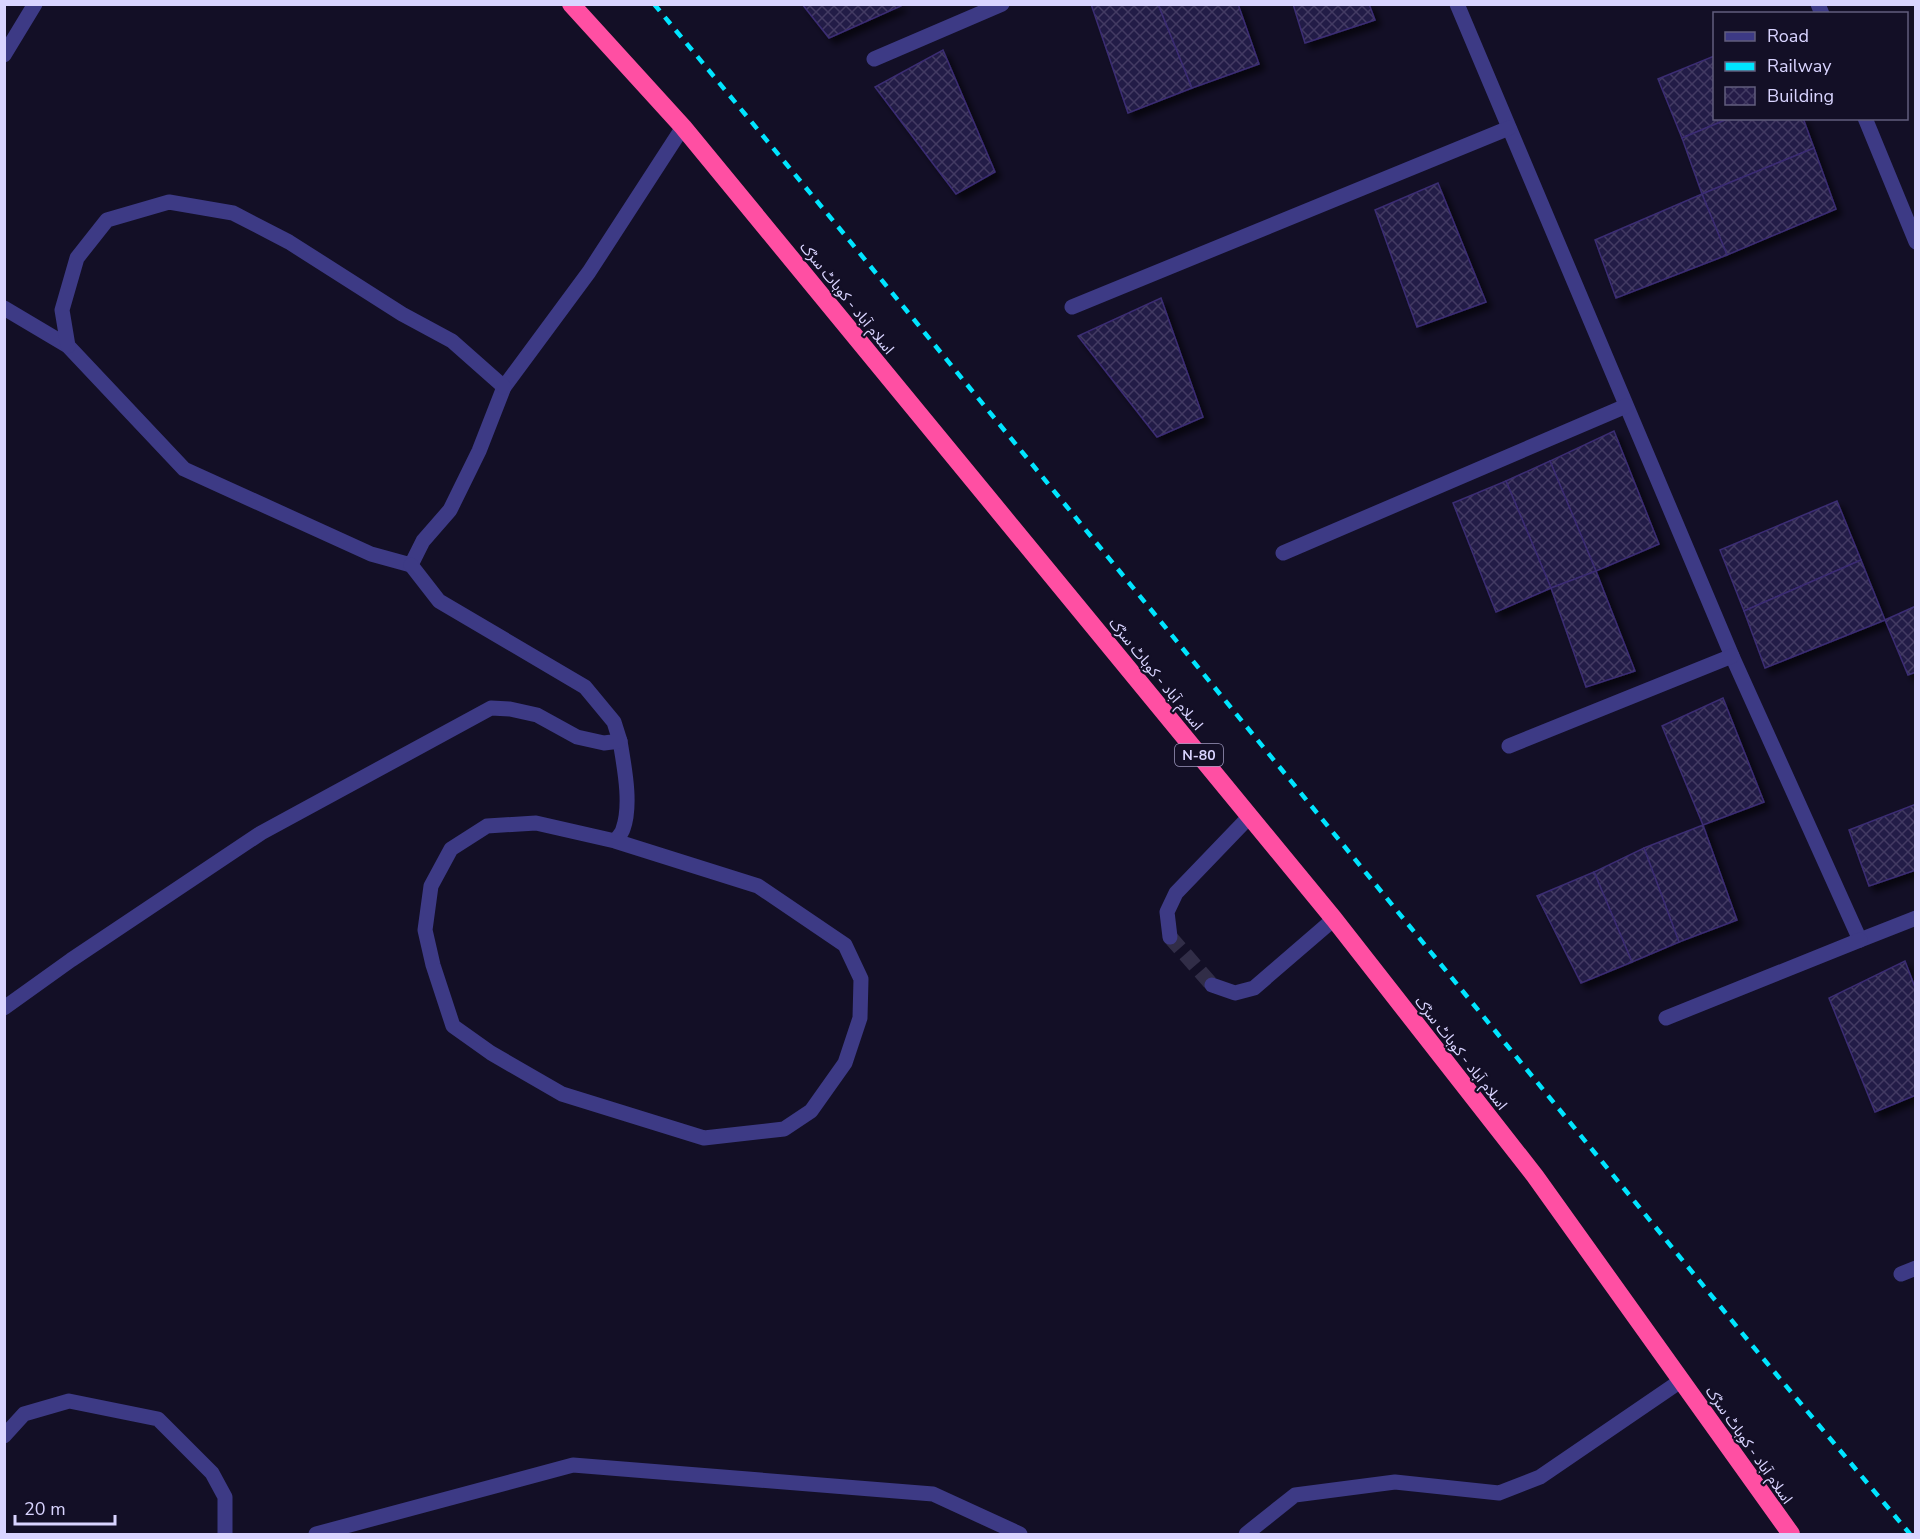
<svg xmlns="http://www.w3.org/2000/svg" width="1920" height="1539" font-family="'Nunito Sans','Noto Sans Arabic',sans-serif">
<style>
.building{fill:url(#building-cross-hatch);stroke:#3b2d73;stroke-width:1.5;filter:url(#shadow)}
.lines{fill:none;stroke-linecap:round;stroke-linejoin:round}
.minor-tunnel{stroke:#312d47;stroke-width:15;stroke-dasharray:15 8;stroke-linecap:butt}
.minor{stroke:#3d3a85;stroke-width:15}
.highway{stroke:#ff4fa3;stroke-width:18}
.rail{stroke:#00e5ff;stroke-width:4.5;stroke-dasharray:9 8;stroke-linecap:butt}
.labels{text-anchor:middle;dominant-baseline:central;stroke-width:4.5;stroke-linejoin:round;paint-order:stroke}
.shield{fill:#130f26;stroke:#9e99be;stroke-width:1.5}
.shield-label{font-size:14px;font-weight:bold;fill:#d9d4ff}
.street-label{font-size:15px;fill:#d9d4ff;stroke:#130f26}
</style>
<defs>
<pattern id="building-cross-hatch" width="8" height="8" patternUnits="userSpaceOnUse" patternTransform="scale(1.5)"><rect width="8" height="8" fill="#241b47"/><path d="M0 0l8 8M0 8l8-8" fill="none" stroke="#433b63"/></pattern>
<filter id="shadow"><feDropShadow dx="5.5" dy="5.5" stdDeviation="3" flood-color="#0009"/></filter>
</defs>
<rect width="100%" height="100%" fill="#130f26"/>
<g class="building">
<path d="M802,4H900L901,6L829,38Z"/>
<path d="M1091,4H1158L1192,88L1128,113Z"/>
<path d="M1158,4H1238L1259,64L1192,88Z"/>
<path d="M1293,4H1369L1375,20L1305,43Z"/>
<path d="M943,50L995,172L956,194L875,87Z"/>
<path d="M1714,56V118H1730L1682,138L1658,79Z"/>
<path d="M1730,118H1803L1814,148L1702,194L1682,138Z"/>
<path d="M1814,148L1836,209L1727,255L1702,194Z"/>
<path d="M1438,183L1486,302L1417,327L1375,210Z"/>
<path d="M1702,194L1727,255L1616,298L1595,240Z"/>
<path d="M1161,298L1203,417L1157,437L1078,336Z"/>
<path d="M1614,431L1659,544L1596,571L1550,461Z"/>
<path d="M1550,461L1596,571L1551,588L1506,481Z"/>
<path d="M1506,481L1551,588L1496,612L1453,503Z"/>
<path d="M1837,501L1861,560L1744,611L1720,550Z"/>
<path d="M1861,560L1885,620L1765,668L1744,611Z"/>
<path d="M1596,571L1635,671L1586,687L1551,588Z"/>
<path d="M1916,606V672L1908,675L1885,620Z"/>
<path d="M1723,698L1764,802L1703,825L1662,726Z"/>
<path d="M1916,804V870L1869,886L1849,830Z"/>
<path d="M1703,825L1737,920L1679,942L1644,848Z"/>
<path d="M1644,848L1679,942L1632,962L1594,872Z"/>
<path d="M1594,872L1632,962L1581,983L1537,896Z"/>
<path d="M1905,961L1916,990V1095L1875,1112L1829,998Z"/>
</g>
<g class="lines">
<path class="minor-tunnel" d="M1170,937L1212,985"/>
<g class="minor">
<path d="M1457,4L1732,656L1860,940L1916,918"/>
<path d="M1818,4L1822,14"/>
<path d="M4,55L35,4"/>
<path d="M874,59L1002,4"/>
<path d="M1865,118L1916,242"/>
<path d="M1072,307L1509,128"/>
<path d="M4,308L68,346L184,469L371,554L411,565L423,541L450,510L479,451L504,387L589,272L683,127"/>
<path d="M68,346L62,310L77,258L107,220L169,202L233,213L289,242L402,314L452,341L504,387"/>
<path d="M1283,553L1626,406"/>
<path d="M1509,746L1732,656"/>
<path d="M615,841L758,886L845,945L861,979L860,1018L845,1063L811,1111L784,1129L704,1138L562,1094L491,1053L453,1026L433,965L425,930L431,886L451,849L487,826L536,823L615,841C618,837 622,833 623,829C632,804 624,766 620,741"/>
<path d="M1170,937L1167,912L1176,893L1250,816"/>
<path d="M1212,985L1235,993L1254,988L1334,919"/>
<path d="M4,1008L71,960L261,833L491,708L510,709L537,715L577,737L604,743L620,741L614,722L585,687L439,601L411,565"/>
<path d="M1666,1018L1860,940"/>
<path d="M1901,1274L1916,1268"/>
<path d="M4,1436L24,1414L69,1401L158,1419L212,1473L225,1497V1534"/>
<path d="M316,1534L573,1465L933,1494L1020,1534"/>
<path d="M1246,1534L1295,1495L1395,1482L1499,1493L1540,1477L1682,1380"/>
</g>
<path class="highway" d="M571,4L683,127L1334,919L1535,1176L1791,1534"/>
<path class="rail" d="M654,4L835,223L1751,1344L1910,1534"/>
</g>
<g class="labels">
<rect class="shield" x="1175" y="744" width="48" height="22" rx="4.5"/>
<g class="shield-label">
<text x="1199" y="755">N-80</text>
</g>
<g class="street-label">
<text transform="translate(847 298) rotate(51)">اسلام آباد - کوہاٹ سڑک</text>
<text transform="translate(1156 674) rotate(51)">اسلام آباد - کوہاٹ سڑک</text>
<text transform="translate(1461 1053) rotate(52)">اسلام آباد - کوہاٹ سڑک</text>
<text transform="translate(1749 1445) rotate(55)">اسلام آباد - کوہاٹ سڑک</text>
</g>
</g>
<rect width="1920" height="1539" fill="none" stroke="#d9d4ff" stroke-width="12"/>
<rect x="1713" y="12" width="195" height="108" fill="#130f26" stroke="#625e7d" stroke-width="1.5"/>
<rect x="1725" y="32" width="30" height="9" fill="#3d3a85" stroke="#625e7d" stroke-width="1.5"/>
<text x="1767" y="42" font-size="18" fill="#d9d4ff">Road</text>
<rect x="1725" y="62" width="30" height="9" fill="#00e5ff" stroke="#625e7d" stroke-width="1.5"/>
<text x="1767" y="72" font-size="18" fill="#d9d4ff">Railway</text>
<rect x="1725" y="87" width="30" height="18" fill="url(#building-cross-hatch)" stroke="#625e7d" stroke-width="1.5"/>
<text x="1767" y="102" font-size="18" fill="#d9d4ff">Building</text>
<path d="M15 1515v9h100v-9" fill="none" stroke="#d9d4ff" stroke-width="3"/>
<text x="24" y="1515" font-size="18" fill="#d9d4ff" stroke="#130f26" stroke-width="4.5" paint-order="stroke">20 m</text>
</svg>
